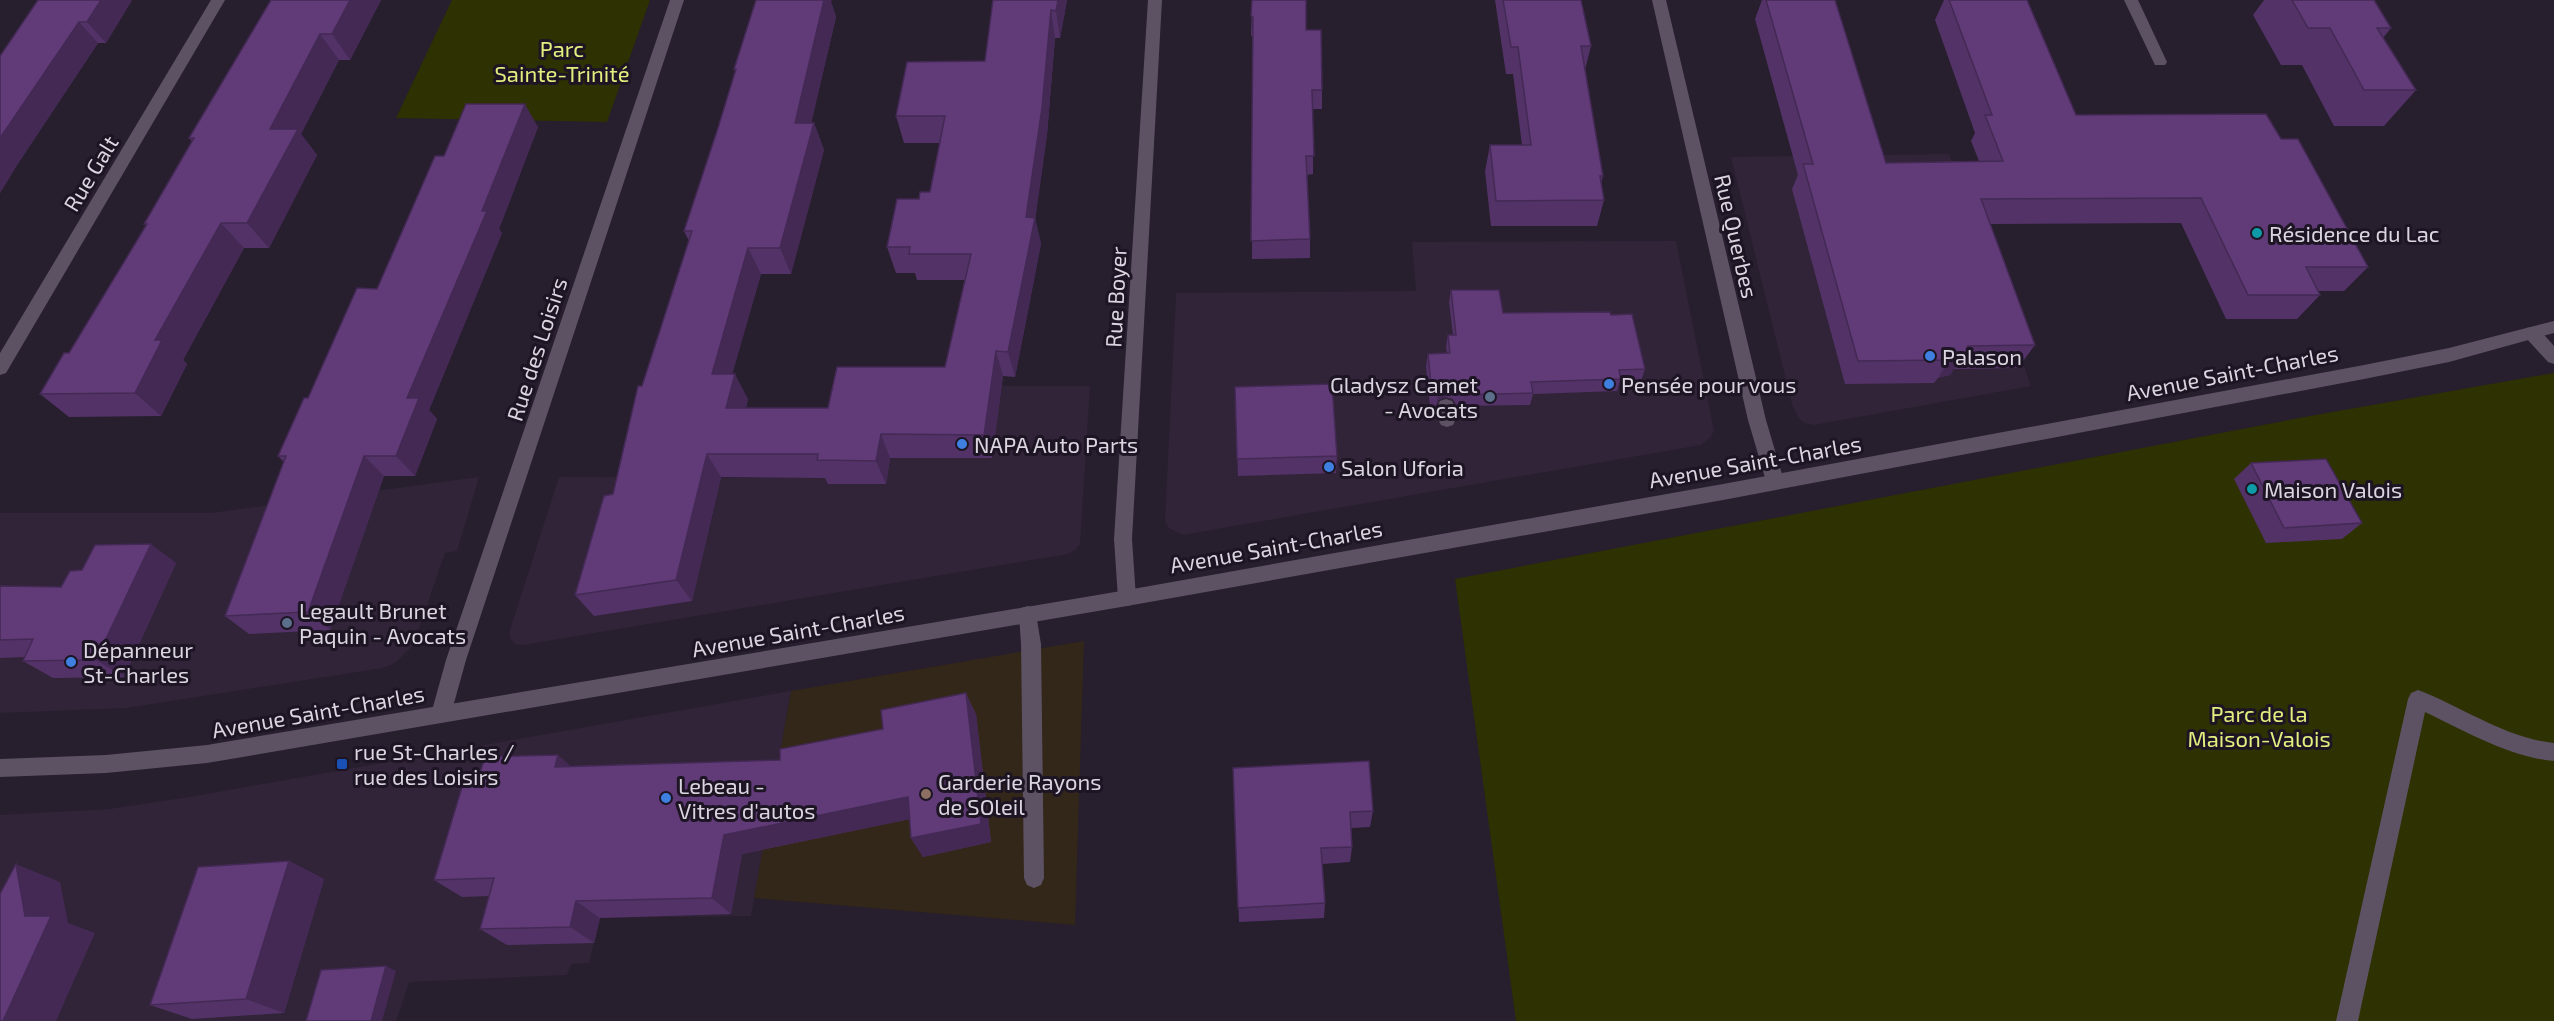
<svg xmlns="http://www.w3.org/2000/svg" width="2554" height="1021" font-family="'Exo 2',sans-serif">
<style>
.built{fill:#312439}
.education{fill:#332719}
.green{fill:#2e3101}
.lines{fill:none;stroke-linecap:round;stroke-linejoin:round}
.lane{fill:#5d5264;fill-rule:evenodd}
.street{fill:#5d5264;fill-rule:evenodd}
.secondary{fill:#5d5264;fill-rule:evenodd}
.wall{fill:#533367}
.shaded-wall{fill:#432954}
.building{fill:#603b78;stroke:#432954;stroke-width:1.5}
.culture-dot{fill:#0f9aa8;stroke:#1d1424;stroke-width:2}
.shop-dot{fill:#3f7fe0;stroke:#1d1424;stroke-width:2}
.service-dot{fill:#5c6f8a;stroke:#1d1424;stroke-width:2}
.transit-dot{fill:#1a4fb4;stroke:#1d1424;stroke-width:2}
.education-dot{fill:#8d6e63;stroke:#1d1424;stroke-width:2}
.labels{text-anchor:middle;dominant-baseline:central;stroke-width:6;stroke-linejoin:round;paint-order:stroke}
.park-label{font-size:22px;fill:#e3ee7f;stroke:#1d1424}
.street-label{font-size:22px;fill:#dbd5e0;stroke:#1d1424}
.poi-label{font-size:22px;fill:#dbd5e0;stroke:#1d1424;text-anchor:start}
</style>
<rect width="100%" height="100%" fill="#271e2e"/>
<g class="built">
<path d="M1949,154L2031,386L1814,425L1804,423L1798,417L1792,404L1731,157Z"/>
<path d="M1676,241L1714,431L1710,438L1701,445L1182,535L1169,528L1165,521L1176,293L1416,291L1412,242Z"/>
<path d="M847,386H1090L1080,544L1075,550L1068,554L893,583L523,645L515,644L511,639L509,633L559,477L826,478Z"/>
<path d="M479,477L457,551L445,553L413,645L395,663L383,668L126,708L0,713V513H211Z"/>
<path d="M791,691L751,916L600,918L589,963L571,964L567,975L409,982L396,1021H0V815L109,809L189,797Z"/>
</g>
<path class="education" d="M1084,641L1075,925L754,898L791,691Z"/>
<g class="green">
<path d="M452,0H650L607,122L396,118Z"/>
<path d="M2554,373V1021H1516L1455,579L2310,416Z"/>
</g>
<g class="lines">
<g class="lane">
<path d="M2532,327L2538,328L2554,346V364L2548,362L2526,338L2524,333L2526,328Z"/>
<path d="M1446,399L1452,401C1456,408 1457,418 1453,425L1447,427L1441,425C1437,418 1436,408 1440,401Z"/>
<path d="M1028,606L1035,608L1041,644L1044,878L1041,885L1034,888L1027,885L1024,878L1021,644L1019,614L1021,608Z"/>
<path d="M2418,690C2463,707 2505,738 2554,743V761C2509,757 2465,731 2425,712L2358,1021H2336L2408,699L2411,693Z"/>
</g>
<g class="street">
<path d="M211,0H225L6,373L0,375V353Z"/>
<path d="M670,0H684L466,660L451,714L448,720L441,723L434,720L431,714L446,660Z"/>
<path d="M1148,0H1162L1132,539L1136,598L1134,604L1127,606L1120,604L1118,598L1114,539Z"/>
<path d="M1652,0H1666L1766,420L1784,481L1781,486L1775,488L1769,486L1766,481L1748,420Z"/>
<path d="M2124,0H2138L2167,62L2165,65H2155Z"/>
</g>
<path class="secondary" d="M2554,321V333L2449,362L2364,379L1723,500L1127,606L207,763L106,773L0,777V759L106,755L207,745L1127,590L1723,484L2364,365L2449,348Z"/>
</g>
<g class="wall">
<path d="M38,0H132L106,43H98L17,165L0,193V56Z"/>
<path d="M271,0H381L350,60H339L301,134L317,155L269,248H244L183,360L187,364L161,416L69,417L40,394L69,353L146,225L144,224L192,141L189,138Z"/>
<path d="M993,0H1067L1060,38H1055L1047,135L1035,218L1041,244L1015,377L1003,376L992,458H890L886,484H828L825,478L721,477L692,601L594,616L575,595L613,494L642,386L689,241L684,231L718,128L735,71L734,69L831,2L836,17L811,123H814L824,150L791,274H761L732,374L748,399L746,408H828L945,367L965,280H917L915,273H896L887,247L919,199L930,192L940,143H904L896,116L985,61Z"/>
<path d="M1252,0L1306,30L1322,90V109H1313V174L1307,175L1310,239V258L1252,259L1253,36H1251Z"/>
<path d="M1495,0H1581L1591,46L1585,70L1603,176L1601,183L1604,200L1597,226H1491L1485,171L1490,145H1522L1513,74H1506Z"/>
<path d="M1762,0H1835L1886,163L1979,161L1971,141L1975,133L1935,20L1944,0H2027L2076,115L2281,139L2368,267L2344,291H2318L2320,295L2297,319H2226L2181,223L1990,224L2035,345L2018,368L1954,369L1950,375L1938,378L1934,383L1845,384L1792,189L1798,175L1755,19Z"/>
<path d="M2264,0H2374L2391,28L2383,38L2416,90L2384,126H2334L2302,65H2281L2253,15Z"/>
<path d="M538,127L499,229L502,233L429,410L437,419L415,476H384L330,630L249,634L225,616L284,462L278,456L308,398L377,289L444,156Z"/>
<path d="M1451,290L1503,313L1611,315L1645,369L1641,381H1620L1617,391L1533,394L1530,405L1457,406L1453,399L1445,397L1438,400L1436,407H1430L1426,366L1428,354L1447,353L1446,347L1448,335H1453L1449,302Z"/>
<path d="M1235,387L1337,456L1336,473L1238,476Z"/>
<path d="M2251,463L2362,523L2342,539L2266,543L2234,479Z"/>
<path d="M176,563L124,677L53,678L23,661L25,657L0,658V586L61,587L82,570Z"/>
<path d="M976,714L991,842L923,857L911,838L910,819L742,854L731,914L600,918L594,943L507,945L480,929L489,896L462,897L434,880L479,776L571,766L780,760Z"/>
<path d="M1233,768L1373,811L1370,827L1351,828L1352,847L1350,862L1322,864L1325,903L1324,918L1239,922Z"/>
<path d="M289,861L324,879L284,1013L192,1019L150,1005Z"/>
</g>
<g class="shaded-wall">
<path d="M101,0H132L106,43L87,22Z"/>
<path d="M350,0H381L350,60L332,34Z"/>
<path d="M821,0H832L831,2L836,17L805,150L795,123Z"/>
<path d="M1058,0H1067L1060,38L1056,11Z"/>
<path d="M1051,10L1055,38L1047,135L1035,222V218L1041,244L1015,377L1008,352Z"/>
<path d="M79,22L98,43L17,165L0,193V138Z"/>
<path d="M320,34L339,60L301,134L317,155L269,248L247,223L270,129Z"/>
<path d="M525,104L538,127L499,229L502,233L429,410L437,419L415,476L396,456L407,398Z"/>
<path d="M814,123L824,150L791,274L780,248Z"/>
<path d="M221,223L244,248L183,360L187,364L161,416L135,393L155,340Z"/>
<path d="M748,248L761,274L725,399L712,374Z"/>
<path d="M996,351L1003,376L992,458L984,435Z"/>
<path d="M1966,352L1950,375L1938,378L1952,355Z"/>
<path d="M735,374L748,399L740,432L726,408Z"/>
<path d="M1447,385L1445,397L1438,400L1436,407L1438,395L1440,388Z"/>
<path d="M881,434L890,458L886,484L876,461Z"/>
<path d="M707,454L721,477L692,601L676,580Z"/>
<path d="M364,456L384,476L330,630L308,612Z"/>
<path d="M151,544L176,563L124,677L96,660Z"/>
<path d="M966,693L976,714L991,842L923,857L911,838Z"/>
<path d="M558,755L581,775L555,767Z"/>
<path d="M908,797L920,817L742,854L731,914L712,898L724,835Z"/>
<path d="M289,861L324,879L284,1013L246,999Z"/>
<path d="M16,864L60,882L68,923L95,933L56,1021H3L25,916Z"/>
<path d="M576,901L600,918L594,943L570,927Z"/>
<path d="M386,966L396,971L382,1021H371Z"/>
</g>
<g class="building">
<path d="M38,0H101L87,22H79L0,138V56Z"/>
<path d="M271,0H350L332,34H320L270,129H298L247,223H221L155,340H162L135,393L40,394L64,353H69L147,224H144L194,138H189Z"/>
<path d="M756,0H824L795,123H814L780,248H748L712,374H735L726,408H828L837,367H945L971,254H909L910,247H887L897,199H919L920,192H930L945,116H896L907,62L985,61L993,0H1058L1056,11L1051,10L1042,108L1026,217L1035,218L1008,352L996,351L984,435L881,434L876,461L817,460L818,454H707L676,580L575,595L604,496L613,494L638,386H642L692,231H684L718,128L736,69H734Z"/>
<path d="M1252,0H1306V30H1321L1322,90H1312L1314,156H1306L1310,239L1251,241L1253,17L1251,16Z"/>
<path d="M1503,0H1581L1591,46H1581L1603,176H1600L1604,200L1496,201L1490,145H1531L1518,47H1511Z"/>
<path d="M1766,0H1835L1886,163L2003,161L1985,115H1992L1949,0H2027L2076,115L2266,114L2281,139H2298L2368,267H2306L2320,295H2248L2201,198L1981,199L2035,345L1968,346L1966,352L1952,355L1949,360L1858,361L1803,164H1813Z"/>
<path d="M2292,0H2374L2391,28H2377L2416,90H2364L2330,28H2308Z"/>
<path d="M466,104H525L482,211H487L407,398H419L396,456H364L308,612L225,616L286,456H278L304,398H308L357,288L377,289L435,156H444Z"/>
<path d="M1451,290H1499L1503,313L1610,312L1611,315L1632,314L1645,369L1619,370L1621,379L1531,382L1533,393L1459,395L1455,387L1447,385L1440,388L1438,395H1432L1428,354L1450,353L1448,335H1456Z"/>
<path d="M1332,384L1337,456L1237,459L1235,387Z"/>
<path d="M2326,459L2362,523L2284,528L2251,463Z"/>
<path d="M151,544L96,660L23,661L33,639L0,640V586L61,587L70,571L82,570L95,545Z"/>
<path d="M966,693L981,824L911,838L908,797L724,835L712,898L576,901L570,927L480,929L494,878L434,880L465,777L479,776L485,757L558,755L555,767L780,760V749L883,729L881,710Z"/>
<path d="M1369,761L1373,811L1350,812L1352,847L1321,848L1325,903L1238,908L1233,768Z"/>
<path d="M289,861L246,999L150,1005L198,867Z"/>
<path d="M16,864L25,916H51L3,1021H0V894Z"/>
<path d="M386,966L371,1021H306L321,970Z"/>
</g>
<g class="culture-dot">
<circle cx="2257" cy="233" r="6"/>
<circle cx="2252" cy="489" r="6"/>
</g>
<g class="shop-dot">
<circle cx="1930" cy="356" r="6"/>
<circle cx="1609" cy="384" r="6"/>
<circle cx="962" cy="444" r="6"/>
<circle cx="1329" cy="467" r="6"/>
<circle cx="71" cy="662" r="6"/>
<circle cx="666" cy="798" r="6"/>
</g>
<g class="service-dot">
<circle cx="1490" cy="397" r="6"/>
<circle cx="287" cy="623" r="6"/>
</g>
<rect class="transit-dot" x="336" y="758" width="12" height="12" rx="3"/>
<circle class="education-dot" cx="926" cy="794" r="6"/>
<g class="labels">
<g class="park-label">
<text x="562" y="48">Parc<tspan x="562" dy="25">Sainte-Trinité</tspan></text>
<text x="2259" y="713">Parc de la<tspan x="2259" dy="25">Maison-Valois</tspan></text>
</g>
<g class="street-label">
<text transform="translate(90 173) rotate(-59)">Rue Galt</text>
<text transform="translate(1737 236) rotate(77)">Rue Querbes</text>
<text transform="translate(1115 297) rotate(-87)">Rue Boyer</text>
<text transform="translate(536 349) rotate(-72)">Rue des Loisirs</text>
<text transform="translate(2232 372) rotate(-11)">Avenue Saint-Charles</text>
<text transform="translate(1755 461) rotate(-10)">Avenue Saint-Charles</text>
<text transform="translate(1276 546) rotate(-10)">Avenue Saint-Charles</text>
<text transform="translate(798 630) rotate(-10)">Avenue Saint-Charles</text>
<text transform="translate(318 711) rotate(-10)">Avenue Saint-Charles</text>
</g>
<g class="poi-label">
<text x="2269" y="233">Résidence du Lac</text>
<text x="1942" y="356">Palason</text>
<text x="1478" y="384" text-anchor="end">Gladysz Camet<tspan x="1478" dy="25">- Avocats</tspan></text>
<text x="1621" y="384">Pensée pour vous</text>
<text x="974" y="444">NAPA Auto Parts</text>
<text x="1341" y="467">Salon Uforia</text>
<text x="2264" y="489">Maison Valois</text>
<text x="299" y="610">Legault Brunet<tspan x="299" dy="25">Paquin - Avocats</tspan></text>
<text x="83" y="649">Dépanneur<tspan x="83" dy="25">St-Charles</tspan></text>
<text x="354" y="751">rue St-Charles /<tspan x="354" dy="25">rue des Loisirs</tspan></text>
<text x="938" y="781">Garderie Rayons<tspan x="938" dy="25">de SOleil</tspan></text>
<text x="678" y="785">Lebeau -<tspan x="678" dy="25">Vitres d'autos</tspan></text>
</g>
</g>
</svg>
